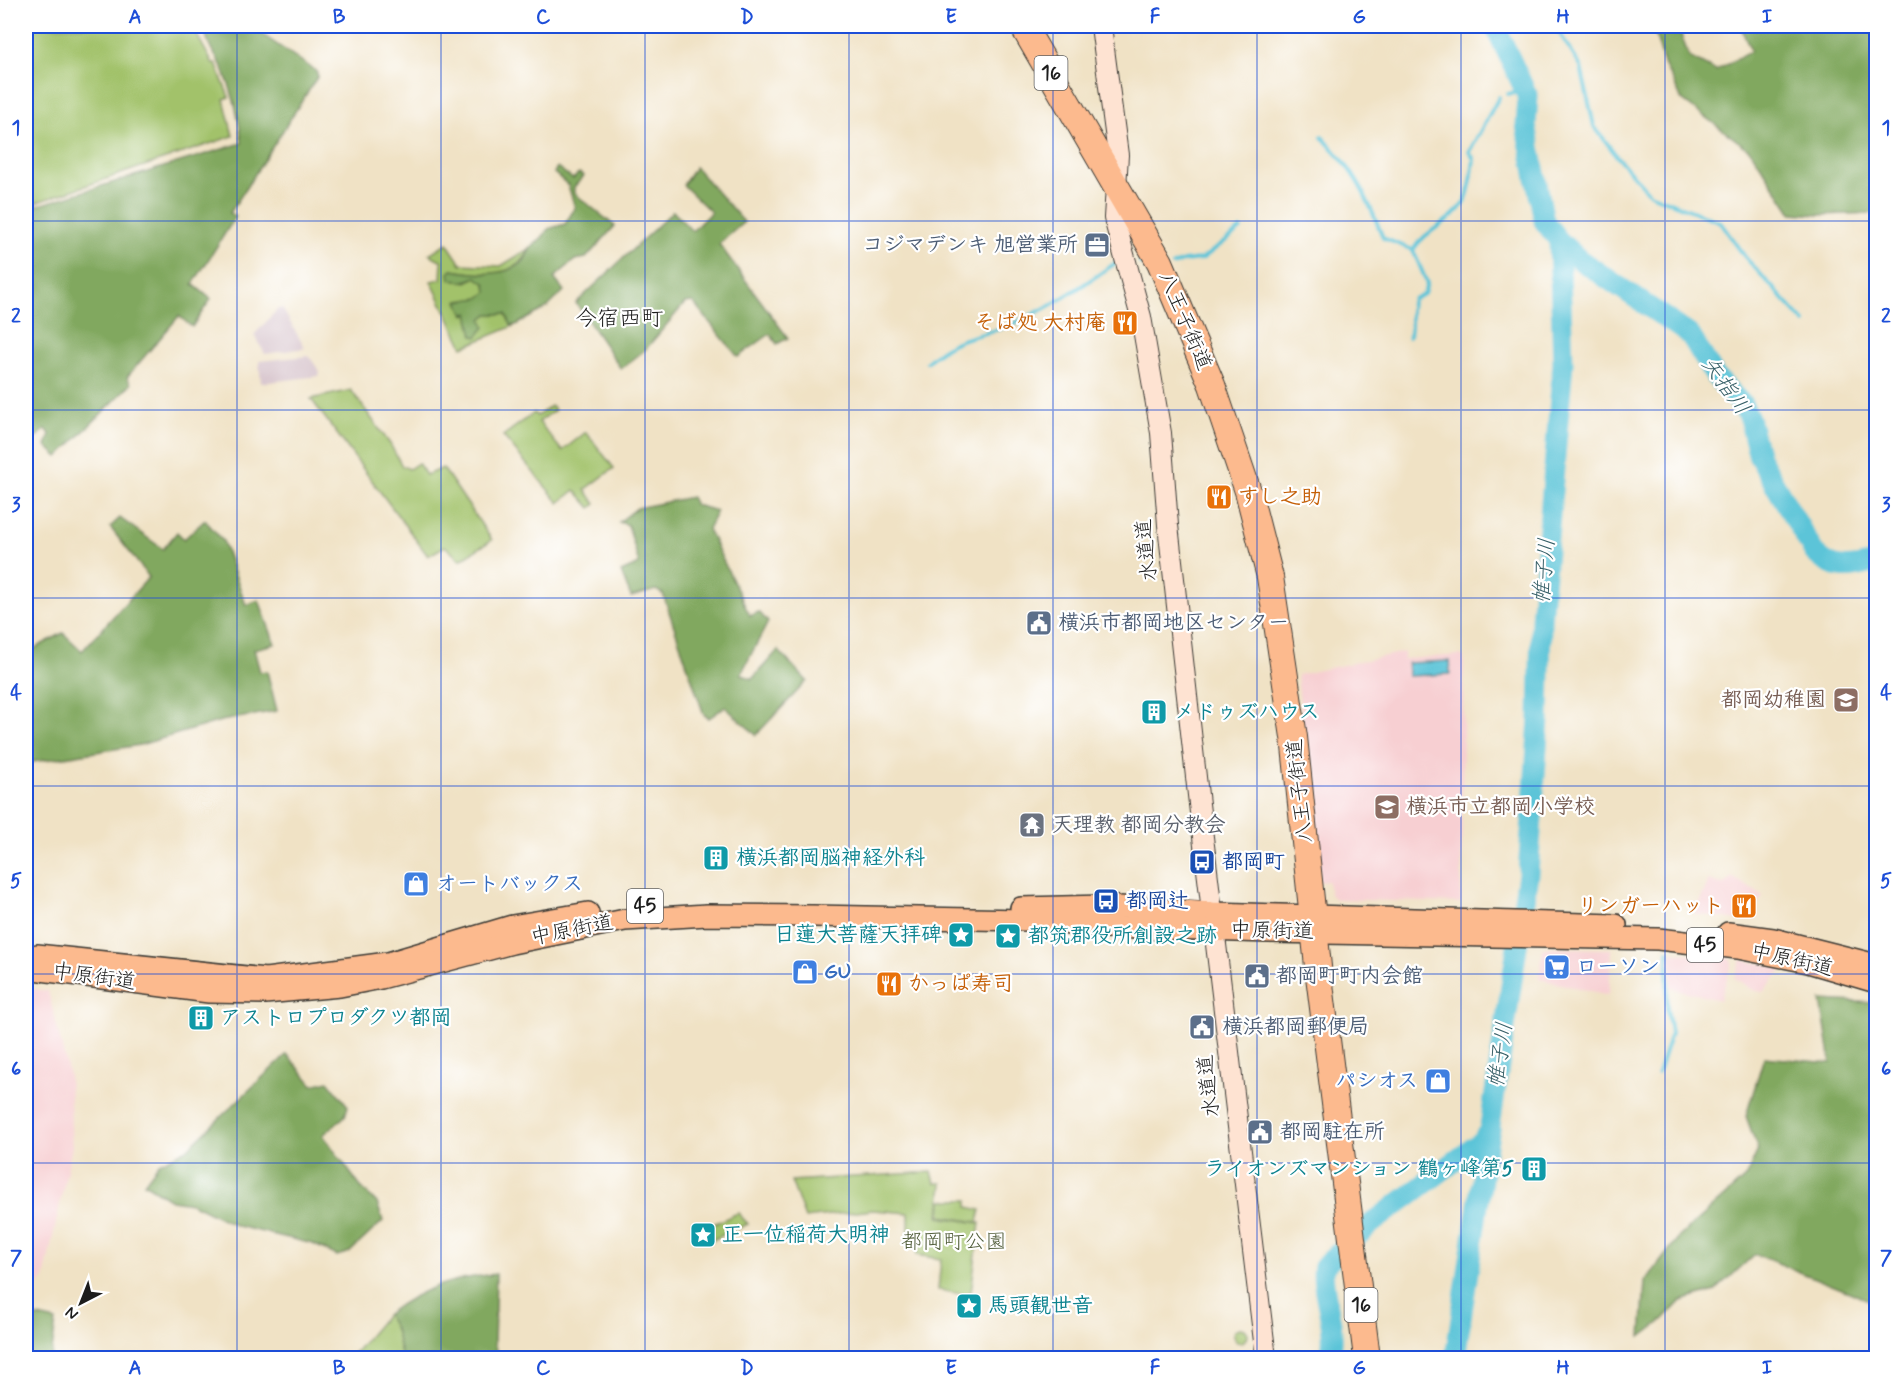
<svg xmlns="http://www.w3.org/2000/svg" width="1902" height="1384" font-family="Mynerve,'Klee One',sans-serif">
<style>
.built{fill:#f7cfd2}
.industrial{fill:#d2bdc6}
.green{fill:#a2c26a;stroke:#5f6f43;stroke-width:1.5}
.forest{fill:#81a85e;stroke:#4e623d;stroke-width:1.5}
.water{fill:#5cc4d8;stroke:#3c707a;stroke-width:1.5}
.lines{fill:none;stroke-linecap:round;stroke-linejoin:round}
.stream{stroke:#5cc4d8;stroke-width:4}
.river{stroke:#5cc4d8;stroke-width:21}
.secondary-casing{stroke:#3c3a35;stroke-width:22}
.primary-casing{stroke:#3c3a35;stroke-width:24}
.highway-casing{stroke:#3c3a35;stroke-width:28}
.secondary{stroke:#fee3d2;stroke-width:20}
.primary{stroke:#fcba8e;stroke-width:21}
.highway{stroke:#fcba8e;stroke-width:26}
.grid{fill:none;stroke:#1d4ed8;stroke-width:1.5;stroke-opacity:0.55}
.labels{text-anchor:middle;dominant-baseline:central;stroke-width:4.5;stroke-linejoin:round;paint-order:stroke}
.shield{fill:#fff;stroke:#606060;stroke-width:1.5}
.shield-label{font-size:20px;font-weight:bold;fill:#1c1c1c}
.service-label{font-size:21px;font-weight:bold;fill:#4e5e75;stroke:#fff;text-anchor:start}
.street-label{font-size:21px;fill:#1c1c1c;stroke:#fff}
.food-label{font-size:21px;font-weight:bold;fill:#c56008;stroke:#fff;text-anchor:end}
.education-label{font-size:21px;font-weight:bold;fill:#785e54;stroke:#fff;text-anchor:end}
.culture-label{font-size:21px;font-weight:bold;fill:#0d838f;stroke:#fff;text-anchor:start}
.worship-label{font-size:21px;font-weight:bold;fill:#5b616d;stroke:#fff;text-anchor:start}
.transit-label{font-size:21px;font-weight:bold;fill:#164399;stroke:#fff;text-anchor:start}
.shop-label{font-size:21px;font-weight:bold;fill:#366cbe;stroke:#fff;text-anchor:start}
.park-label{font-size:21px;fill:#525e3b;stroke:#fff}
.neighbourhood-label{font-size:22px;fill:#1c1c1c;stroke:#fff}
.water-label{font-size:22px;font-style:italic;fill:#365f67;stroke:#fff}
.neatline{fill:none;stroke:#1d4ed8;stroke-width:2}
.grid-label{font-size:20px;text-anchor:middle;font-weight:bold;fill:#1d4ed8}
</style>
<rect width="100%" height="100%" fill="#fff"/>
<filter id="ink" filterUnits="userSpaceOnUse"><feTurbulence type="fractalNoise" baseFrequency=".0167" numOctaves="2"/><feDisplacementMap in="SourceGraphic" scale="12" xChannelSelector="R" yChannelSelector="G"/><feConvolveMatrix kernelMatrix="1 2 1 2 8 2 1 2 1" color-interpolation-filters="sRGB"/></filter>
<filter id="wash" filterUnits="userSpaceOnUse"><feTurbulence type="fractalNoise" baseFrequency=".008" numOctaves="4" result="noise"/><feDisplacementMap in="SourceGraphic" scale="24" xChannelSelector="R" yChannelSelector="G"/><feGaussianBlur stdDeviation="1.35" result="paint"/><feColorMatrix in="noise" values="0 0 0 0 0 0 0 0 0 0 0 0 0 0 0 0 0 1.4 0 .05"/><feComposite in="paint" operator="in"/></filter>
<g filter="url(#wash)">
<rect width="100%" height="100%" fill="#f0e2c5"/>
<g class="built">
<path d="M1404,652V659L1460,655L1464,657L1461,903L1335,899L1330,894L1328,881L1320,882L1297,675Z"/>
<path d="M1732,877L1763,896L1746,921L1694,914L1709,880L1724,885Z"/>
<path d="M1543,948L1612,949L1609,995L1539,979Z"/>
<path d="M1671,952L1730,958L1732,963L1720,1000L1671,988Z"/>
<path d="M1741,960L1784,968L1763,992L1753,990L1735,978Z"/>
<path d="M26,988L48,991L69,1075L72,1147L44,1279L31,1294H26Z"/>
</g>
<g class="industrial">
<path d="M282,308L305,348L265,354L254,335L278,309Z"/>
<path d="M309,356L320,372L319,376L261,383L259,361Z"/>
</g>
<g class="green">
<path d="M26,26H192L213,64H216L229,97L224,99L233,136L26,206Z"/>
<path d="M447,243L461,264L501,266L530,248C518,279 479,275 452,270L450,279L467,282L476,277L486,284L487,292L464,315L468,313L481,323L482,319L488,314H506L511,325H516L463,347L431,281L441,279L442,261L429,254Z"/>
<path d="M351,390L390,444L402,466L409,469L418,463L426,475L443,468L492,540L460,560L445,546L428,556L311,399Z"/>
<path d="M551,406L555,410L539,422L562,451L586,432L614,468L585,490L596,504L591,508L575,490L559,503L503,436L534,413L537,416Z"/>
<path d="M932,1172L935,1183H942L939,1217L980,1223L971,1292L967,1295L938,1290L941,1259L917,1255V1243L909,1242V1213L873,1210L805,1218L791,1181Z"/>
<path d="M942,1200H968V1207L981,1210L978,1222L941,1216Z"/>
<path d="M738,1213L748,1224L712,1240L707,1227Z"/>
<path d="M387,1314L395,1329L402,1358H350Z"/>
<circle cx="1240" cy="1335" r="7"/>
</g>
<g class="forest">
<path d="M206,26H258L263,35L316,71L318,76L230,213L236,216L193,284L211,299L192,327L179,316L127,377L131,384L58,457L46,446L50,434L46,429L28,444L26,442V209L242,143C239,118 233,92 223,69C215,53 204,44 206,26Z"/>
<path d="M1653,26H1678L1689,57L1716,71L1751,51L1740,26H1876V213L1819,215L1792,213L1751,151L1682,100L1664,64Z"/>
<path d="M557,167L573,179L579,173L584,176L574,187V193L615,226L586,258L575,260L554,278L564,291L548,307L516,325H511L506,314H488L482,319L485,327L477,337L473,336L468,313L464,315L458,301L479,298L487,292L486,284L476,277C466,282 460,283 450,279L449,273L452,270C473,274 503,278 522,263C527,258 528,251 532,247C539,240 544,237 548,229L565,224L575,208L568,185L554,173Z"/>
<path d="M695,167L744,222L719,244L788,338L777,344L770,334L738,357L693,302L685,303L646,349L621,369L576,303L673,211L692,231L711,212L683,185Z"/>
<path d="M691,497L695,505L717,511L708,529L750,616L759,612L768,622L741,674L752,679L778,650L807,681L756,735L725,707L709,718L704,715L663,594L656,590L631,597L621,572L639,564L628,525L619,522L637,508Z"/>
<path d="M120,518L163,549L177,532L184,539L205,520L223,541L246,605L259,600L275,644L254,649L260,672L267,671L277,711L221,721L140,745L26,763V745L28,739L26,735V653L63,633L82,651L149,577L110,527Z"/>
<path d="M1821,1000L1876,1003V1303L1755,1254L1715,1291L1681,1301L1661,1322L1641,1337L1645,1282L1679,1237L1745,1178L1758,1150L1746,1116L1764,1057L1831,1063Z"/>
<path d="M287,1054L313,1085L328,1081L348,1106L345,1116L323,1135L360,1186L377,1203L383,1221L350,1252L337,1256L313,1244L237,1226L191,1203L171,1200L144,1183L159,1163L187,1149Z"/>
<path d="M496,1274L494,1344L500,1358H402L395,1329L387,1314C421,1288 453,1278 496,1274Z"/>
<path d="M26,1314L56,1321L51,1358H26Z"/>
</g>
<path class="water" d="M1449,661L1450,674L1408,676V663Z"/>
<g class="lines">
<g class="stream">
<path d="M1555,26L1581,67L1594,126L1619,159L1650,194L1720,222L1745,257L1805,323"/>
<path d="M1508,94L1525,89"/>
<path d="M1322,137C1355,171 1366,194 1383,238L1413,250"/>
<path d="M1140,263L1148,264"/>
<path d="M1173,265L1183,261L1202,259L1241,229"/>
<path d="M1409,337C1414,324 1408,312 1413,299L1424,294L1427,283L1413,250C1426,229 1453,222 1465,201C1471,190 1472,172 1474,159L1469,152L1499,97"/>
<path d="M927,362C959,333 973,340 1010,325C1049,309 1082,286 1117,262"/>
<path d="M1658,1073L1671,1033L1667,1009L1668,951"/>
</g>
<g class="river">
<path d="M1495,26L1528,97L1526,125L1544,221L1559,241L1580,260L1690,335L1715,376L1742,404L1749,418L1759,457L1814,552C1834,573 1852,569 1876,562"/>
<path d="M1329,1358C1340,1330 1319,1290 1324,1266L1371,1224L1482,1141L1490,1129"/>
<path d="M1455,1358L1528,874L1539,719L1541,621L1563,363L1559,241"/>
</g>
</g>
</g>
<g filter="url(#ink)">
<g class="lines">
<defs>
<path id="secondary" d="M1101,26L1118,155L1114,218L1141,317L1161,433L1168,525L1199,804L1266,1358"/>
<g id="primary">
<path d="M1021,908L1104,906L1213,913L1616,925"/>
<path d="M1728,933L1773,939L1876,965"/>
<path d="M37,955L266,979L388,963L512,926L588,913"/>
<path d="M26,968L209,992L265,993L340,986L381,978L512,943L625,920L707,915L813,916L1028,920L1104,927L1269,932L1658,939L1738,948L1808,962L1876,982"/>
</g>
<path id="highway" d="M1023,26L1160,262L1212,385L1248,491L1270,577L1294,737L1319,976L1367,1358"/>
</defs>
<use href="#secondary" class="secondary-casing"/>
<use href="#primary" class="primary-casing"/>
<use href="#highway" class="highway-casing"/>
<use href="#secondary" class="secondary"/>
<use href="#primary" class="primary"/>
<use href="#highway" class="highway"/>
</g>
</g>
<path class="grid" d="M237,26V1358M441,26V1358M645,26V1358M849,26V1358M1053,26V1358M1257,26V1358M1461,26V1358M1665,26V1358M26,221H1876M26,410H1876M26,598H1876M26,786H1876M26,974H1876M26,1163H1876"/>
<defs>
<symbol id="office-square" viewBox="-11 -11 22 22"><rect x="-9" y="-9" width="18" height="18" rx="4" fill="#5c6f8a" stroke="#fff"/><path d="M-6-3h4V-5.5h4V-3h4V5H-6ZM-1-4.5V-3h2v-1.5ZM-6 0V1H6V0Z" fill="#fff"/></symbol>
<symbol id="restaurant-square" viewBox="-11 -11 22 22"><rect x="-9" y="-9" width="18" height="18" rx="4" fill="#e8710a" stroke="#fff"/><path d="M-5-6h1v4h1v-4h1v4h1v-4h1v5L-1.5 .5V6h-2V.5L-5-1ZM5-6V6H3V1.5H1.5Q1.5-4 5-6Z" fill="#fff"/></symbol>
<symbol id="civic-square" viewBox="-11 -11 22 22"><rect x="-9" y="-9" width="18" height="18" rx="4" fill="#5c6f8a" stroke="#fff"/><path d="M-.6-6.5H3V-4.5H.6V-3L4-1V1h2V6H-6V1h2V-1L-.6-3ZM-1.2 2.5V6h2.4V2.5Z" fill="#fff"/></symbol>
<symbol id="school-square" viewBox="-11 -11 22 22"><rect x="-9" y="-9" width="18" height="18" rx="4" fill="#8d6e63" stroke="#fff"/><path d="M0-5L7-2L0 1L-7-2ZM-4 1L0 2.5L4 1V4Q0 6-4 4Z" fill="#fff"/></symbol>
<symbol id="building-square" viewBox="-11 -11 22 22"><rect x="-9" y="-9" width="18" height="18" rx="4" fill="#0f9aa8" stroke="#fff"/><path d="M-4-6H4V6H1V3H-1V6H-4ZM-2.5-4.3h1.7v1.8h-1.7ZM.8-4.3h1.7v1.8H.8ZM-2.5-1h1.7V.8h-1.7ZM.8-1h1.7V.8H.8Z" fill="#fff"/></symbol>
<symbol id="temple-square" viewBox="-11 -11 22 22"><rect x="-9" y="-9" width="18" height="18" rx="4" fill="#6b7280" stroke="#fff"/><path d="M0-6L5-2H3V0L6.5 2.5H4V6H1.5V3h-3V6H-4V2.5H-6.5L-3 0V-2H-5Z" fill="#fff"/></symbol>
<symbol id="bus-square" viewBox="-11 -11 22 22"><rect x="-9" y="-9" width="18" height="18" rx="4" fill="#1a4fb4" stroke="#fff"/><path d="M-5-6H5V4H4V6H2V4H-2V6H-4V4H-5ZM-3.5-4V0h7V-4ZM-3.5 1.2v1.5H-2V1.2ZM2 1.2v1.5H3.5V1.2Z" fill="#fff"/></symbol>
<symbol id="shop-square" viewBox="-11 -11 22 22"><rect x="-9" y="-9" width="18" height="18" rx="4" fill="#3f7fe0" stroke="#fff"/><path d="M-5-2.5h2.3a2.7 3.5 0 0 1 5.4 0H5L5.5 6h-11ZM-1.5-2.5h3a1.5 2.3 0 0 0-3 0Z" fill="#fff"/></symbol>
<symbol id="sight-square" viewBox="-11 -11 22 22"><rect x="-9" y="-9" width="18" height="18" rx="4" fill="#0f9aa8" stroke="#fff"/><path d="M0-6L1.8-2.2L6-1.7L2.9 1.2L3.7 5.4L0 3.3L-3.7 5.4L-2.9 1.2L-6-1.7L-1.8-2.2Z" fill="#fff"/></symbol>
<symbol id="supermarket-square" viewBox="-11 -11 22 22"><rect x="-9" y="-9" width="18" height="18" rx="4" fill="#3f7fe0" stroke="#fff"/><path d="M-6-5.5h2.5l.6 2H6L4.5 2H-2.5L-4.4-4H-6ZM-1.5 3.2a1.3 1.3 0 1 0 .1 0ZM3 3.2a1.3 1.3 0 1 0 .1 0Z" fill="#fff"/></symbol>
</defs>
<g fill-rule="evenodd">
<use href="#office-square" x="1082" y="230" width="30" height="30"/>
<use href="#restaurant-square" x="1110" y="308" width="30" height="30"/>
<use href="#restaurant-square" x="1204" y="482" width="30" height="30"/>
<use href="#civic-square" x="1024" y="608" width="30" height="30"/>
<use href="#school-square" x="1831" y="685" width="30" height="30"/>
<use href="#building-square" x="1139" y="697" width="30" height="30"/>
<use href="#school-square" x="1372" y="792" width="30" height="30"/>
<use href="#temple-square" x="1017" y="810" width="30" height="30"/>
<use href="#building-square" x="701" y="843" width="30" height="30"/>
<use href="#bus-square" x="1187" y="847" width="30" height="30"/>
<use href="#shop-square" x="401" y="869" width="30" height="30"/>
<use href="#bus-square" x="1091" y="886" width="30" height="30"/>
<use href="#restaurant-square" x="1729" y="891" width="30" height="30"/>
<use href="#sight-square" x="946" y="920" width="30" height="30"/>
<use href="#sight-square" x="993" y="921" width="30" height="30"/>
<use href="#supermarket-square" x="1542" y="952" width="30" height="30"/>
<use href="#shop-square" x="790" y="957" width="30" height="30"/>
<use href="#civic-square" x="1242" y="961" width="30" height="30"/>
<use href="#restaurant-square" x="874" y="969" width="30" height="30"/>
<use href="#building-square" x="186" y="1003" width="30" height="30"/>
<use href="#civic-square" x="1187" y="1012" width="30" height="30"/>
<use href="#shop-square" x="1423" y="1066" width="30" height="30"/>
<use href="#civic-square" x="1245" y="1117" width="30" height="30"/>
<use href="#building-square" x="1519" y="1154" width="30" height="30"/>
<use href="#sight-square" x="688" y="1220" width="30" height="30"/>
<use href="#sight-square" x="954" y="1291" width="30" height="30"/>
</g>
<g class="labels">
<g class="shield">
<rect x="1034.5" y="56" width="33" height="34" rx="4.5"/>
<rect x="627" y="889" width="36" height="34" rx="4.5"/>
<rect x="1687" y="928" width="36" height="34" rx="4.5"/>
<rect x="1344.5" y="1288" width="33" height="34" rx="4.5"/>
</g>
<g class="shield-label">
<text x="1051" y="73">16</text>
<text x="645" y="906">45</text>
<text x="1705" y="945">45</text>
<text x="1361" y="1305">16</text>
</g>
<g class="service-label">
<text x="1078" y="245" text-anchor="end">コジマデンキ 旭営業所</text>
<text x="1058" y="623">横浜市都岡地区センター</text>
<text x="1276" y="976">都岡町町内会館</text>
<text x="1222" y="1027">横浜都岡郵便局</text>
<text x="1280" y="1132">都岡駐在所</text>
</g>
<g class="street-label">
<text transform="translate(1185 321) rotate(67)">八王子街道</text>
<text transform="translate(1147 550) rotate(-96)">水道道</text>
<text transform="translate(1300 791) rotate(-96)">八王子街道</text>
<text transform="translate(572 930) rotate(-11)">中原街道</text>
<text transform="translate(1272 931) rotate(1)">中原街道</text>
<text transform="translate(1792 960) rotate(13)">中原街道</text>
<text transform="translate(94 977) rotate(8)">中原街道</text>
<text transform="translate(1209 1086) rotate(-97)">水道道</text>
</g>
<g class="food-label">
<text x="1106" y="323">そば処 大村庵</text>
<text x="1238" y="497" text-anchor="start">すし之助</text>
<text x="1724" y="906">リンガーハット</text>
<text x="908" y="984" text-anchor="start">かっぱ寿司</text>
</g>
<g class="education-label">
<text x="1826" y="700">都岡幼稚園</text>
<text x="1406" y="807" text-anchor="start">横浜市立都岡小学校</text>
</g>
<g class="culture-label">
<text x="1174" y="712">メドゥズハウス</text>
<text x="736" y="858">横浜都岡脳神経外科</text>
<text x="942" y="935" text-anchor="end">日蓮大菩薩天拝碑</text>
<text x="1028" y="936">都筑郡役所創設之跡</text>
<text x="220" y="1018">アストロプロダクツ都岡</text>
<text x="1514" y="1169" text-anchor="end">ライオンズマンション 鶴ヶ峰第5</text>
<text x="722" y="1235">正一位稲荷大明神</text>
<text x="988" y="1306">馬頭観世音</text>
</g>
<g class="worship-label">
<text x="1052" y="825">天理教 都岡分教会</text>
</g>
<g class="transit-label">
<text x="1222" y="862">都岡町</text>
<text x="1126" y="901">都岡辻</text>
</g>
<g class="shop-label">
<text x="436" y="884">オートバックス</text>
<text x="1576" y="967">ローソン</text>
<text x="824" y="972">GU</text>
<text x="1418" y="1081" text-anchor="end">パシオス</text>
</g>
<g class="park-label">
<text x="954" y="1242">都岡町公園</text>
</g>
<g class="neighbourhood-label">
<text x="619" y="319">今宿西町</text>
</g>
<g class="water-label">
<text transform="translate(1725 386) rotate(54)">矢指川</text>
<text transform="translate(1545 571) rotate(-85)">帷子川</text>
<text transform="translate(1501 1055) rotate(-82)">帷子川</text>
</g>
</g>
<rect width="1902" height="1384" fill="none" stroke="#fff" stroke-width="66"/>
<g transform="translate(81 1303) rotate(222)" stroke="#ffffff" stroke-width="4.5" paint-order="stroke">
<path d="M0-4.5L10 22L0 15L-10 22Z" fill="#1c1c1c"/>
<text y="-9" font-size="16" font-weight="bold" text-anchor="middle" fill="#1c1c1c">N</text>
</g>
<rect x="33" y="33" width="1836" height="1318" class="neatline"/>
<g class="grid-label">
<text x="135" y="23">A</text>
<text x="339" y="23">B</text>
<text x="543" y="23">C</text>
<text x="747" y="23">D</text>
<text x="951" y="23">E</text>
<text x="1155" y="23">F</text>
<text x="1359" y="23">G</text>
<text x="1563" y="23">H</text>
<text x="1767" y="23">I</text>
<text x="16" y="134">1</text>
<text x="1886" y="134">1</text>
<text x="16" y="322">2</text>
<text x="1886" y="322">2</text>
<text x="16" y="511">3</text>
<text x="1886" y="511">3</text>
<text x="16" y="699">4</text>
<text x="1886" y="699">4</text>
<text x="16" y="887">5</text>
<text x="1886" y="887">5</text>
<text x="16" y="1075">6</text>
<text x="1886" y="1075">6</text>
<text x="16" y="1264">7</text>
<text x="1886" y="1264">7</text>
<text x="135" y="1374">A</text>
<text x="339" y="1374">B</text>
<text x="543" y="1374">C</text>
<text x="747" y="1374">D</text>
<text x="951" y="1374">E</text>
<text x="1155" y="1374">F</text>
<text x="1359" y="1374">G</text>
<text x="1563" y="1374">H</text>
<text x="1767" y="1374">I</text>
</g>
</svg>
